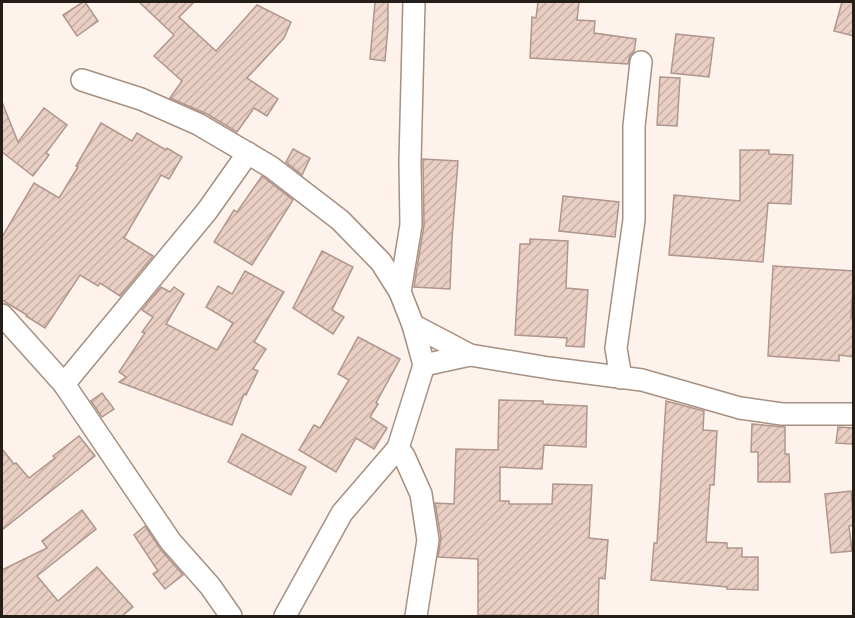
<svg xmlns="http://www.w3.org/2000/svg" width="855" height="618" font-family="'DM Sans',sans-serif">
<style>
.building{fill:url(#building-hatch);stroke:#b0968c;stroke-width:1.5}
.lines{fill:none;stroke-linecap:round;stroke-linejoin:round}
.minor-casing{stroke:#a69081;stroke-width:24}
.minor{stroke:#fff;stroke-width:21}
</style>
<defs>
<pattern id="building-hatch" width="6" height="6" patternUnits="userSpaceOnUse" patternTransform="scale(1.5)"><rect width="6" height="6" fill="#e9cec3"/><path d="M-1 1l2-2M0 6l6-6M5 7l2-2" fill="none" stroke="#c8b0a7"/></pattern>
</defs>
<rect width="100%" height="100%" fill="#fdf3ec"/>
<g class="building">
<path d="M83,2H85L98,21L77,36L63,15Z"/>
<path d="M139,2H194L179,17L216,51L257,5L291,22L284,38L247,78L278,99L267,116L254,108L237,132L207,114L170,98L182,81L154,56L174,35Z"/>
<path d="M375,2H388V27L385,61L370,59Z"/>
<path d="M538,2H579L577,20L595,21L594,33L636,39L634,52L630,55L628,64L530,58L532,17L536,18Z"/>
<path d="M842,2H854V36L834,31Z"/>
<path d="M676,34L714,38L709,77L671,73Z"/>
<path d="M660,77L680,78L677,126L657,125Z"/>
<path d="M2,102L18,142L44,108L67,125L46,153L49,155L33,176L2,152Z"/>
<path d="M101,123L132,141L137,133L166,150L167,148L182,157L169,179L161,175L124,238L153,256L120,296L100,283L98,286L80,275L45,328L26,316L27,315L2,300V237L34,183L59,198L78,167L76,166Z"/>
<path d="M293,149L310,158L302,175L286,162Z"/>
<path d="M740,150H769V154L793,155L791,204L768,203L763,262L669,255L674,195L740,201Z"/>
<path d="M423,159L458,161L452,239L450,289L414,287L424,225Z"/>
<path d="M262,176L293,200L252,265L214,242L234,210L237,212Z"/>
<path d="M563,196L619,202L615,237L559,231Z"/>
<path d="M530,239L568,241L566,288L588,290L584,347L566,346L567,338L515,335L520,244H530Z"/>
<path d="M322,251L353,267L332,310L344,317L333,334L293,308Z"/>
<path d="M773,266L854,271L851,318H854V357L839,355V361L768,356Z"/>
<path d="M245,271L284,292L254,342L266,349L253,369L258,371L246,395L244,394L232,425L119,382L126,377L119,372L145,333L142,332L153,317L142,310L161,287L170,292L174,287L184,294L166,324L217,350L233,323L206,307L218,286L232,294Z"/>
<path d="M358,337L400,359L376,403L378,404L370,417L387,428L374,449L356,438L336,472L299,450L314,425L320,428L349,380L338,374Z"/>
<path d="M102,393L114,409L102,417L91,401Z"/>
<path d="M499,400L543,401V404L587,406L586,447L544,445L542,469L500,467V501H509V504H552L553,484L592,485L589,538L608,540L605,579L599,578L598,616L478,615V559L438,557L441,538L435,503L454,504L456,449L498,450Z"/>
<path d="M666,401L704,411L703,430L717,431L714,485H710L706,542L727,543V548H742V557H758V590L727,589V587L651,580L654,543H657Z"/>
<path d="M752,424L785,427V454H789L790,482H758V452H751Z"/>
<path d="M838,427L854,428L852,444L836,443Z"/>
<path d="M242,434L306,467L291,495L228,462Z"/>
<path d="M79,436L95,456L2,530V449L14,464L16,463L29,478L55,458L53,456Z"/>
<path d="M851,491L854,525L849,526L852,551L831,553L825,494Z"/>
<path d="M82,510L96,529L37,576L58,601L97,567L133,607L122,616H2V570L47,548L42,541Z"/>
<path d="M145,526L161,550L183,575L165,589L153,574L158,571L134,535Z"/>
</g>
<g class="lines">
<defs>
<g id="minor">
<path d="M82,80L141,99L198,124L271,167L340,220L381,262L400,292L413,325L470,355L549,368L642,380L740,408L782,414H854"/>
<path d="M400,292L411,225L410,162L414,2"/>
<path d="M2,315L64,384L171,542L210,586L231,616"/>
<path d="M424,365L470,355"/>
<path d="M621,378L616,348L634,220V126L641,62"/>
<path d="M64,384L207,211L248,153"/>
<path d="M398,448L404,456L421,494L428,540L416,616"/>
<path d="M285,616L342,513L398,448L424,365L413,325"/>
</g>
</defs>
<use href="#minor" class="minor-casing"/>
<use href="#minor" class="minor"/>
</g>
<rect width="855" height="618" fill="none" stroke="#251d17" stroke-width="6"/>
</svg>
